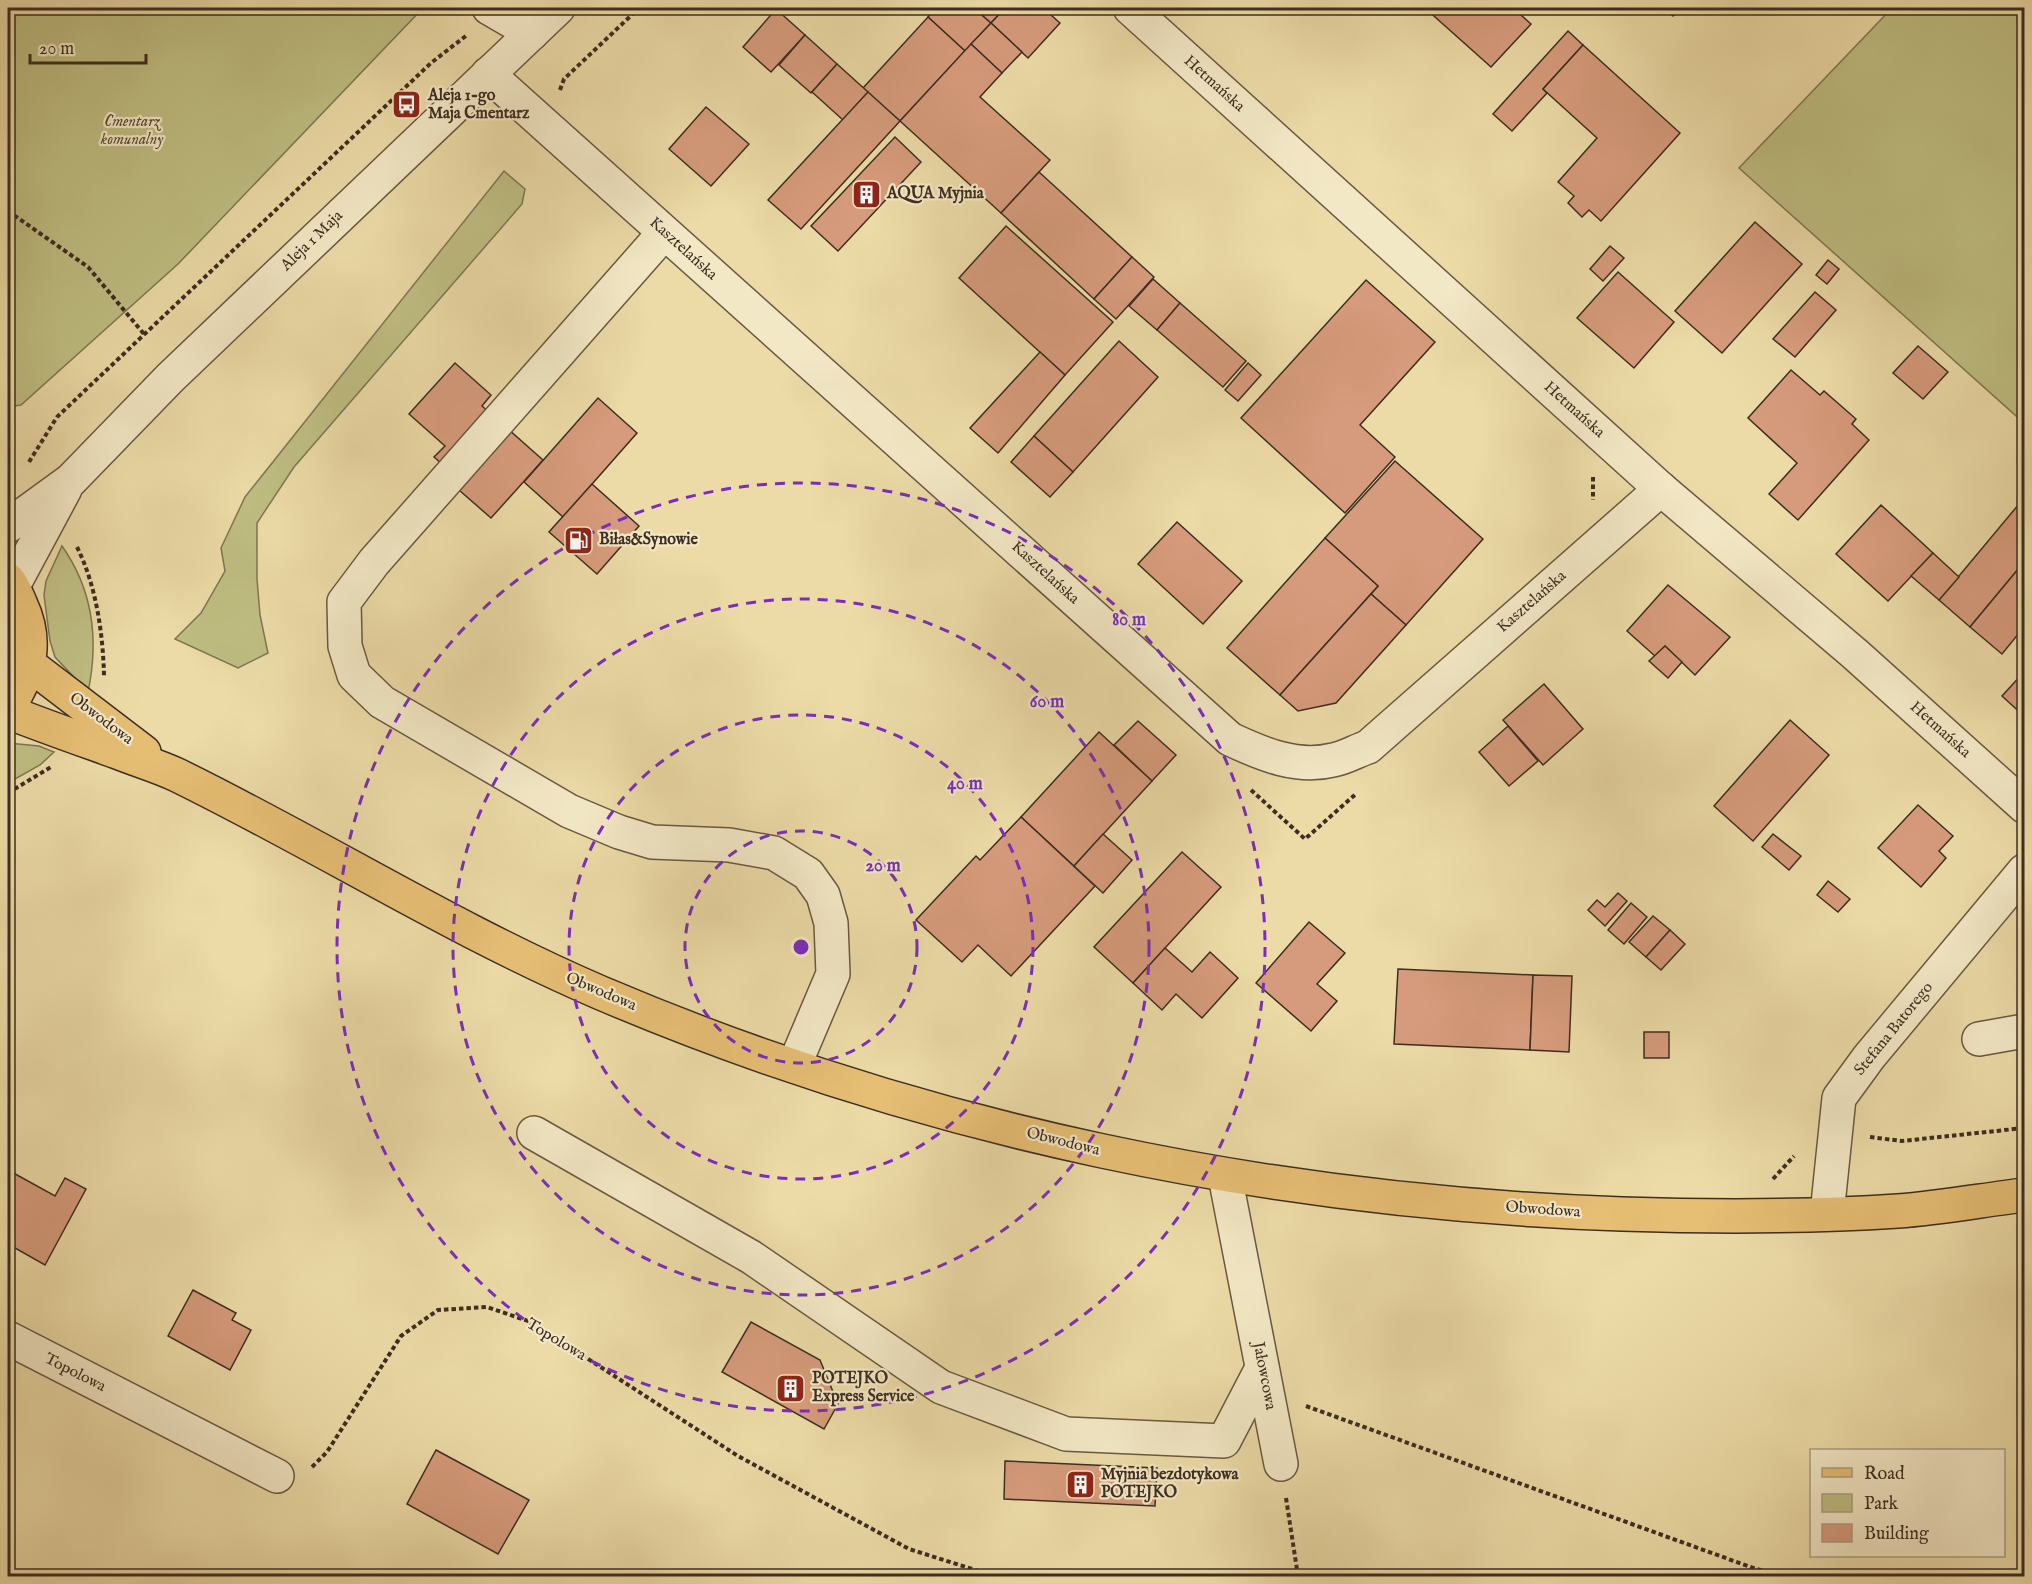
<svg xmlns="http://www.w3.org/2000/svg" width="2032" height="1584" font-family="'IM FELL English',serif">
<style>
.green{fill:#bfbe82;stroke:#7e7652;stroke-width:1.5}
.building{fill:#d69b7c;stroke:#3d2d22;stroke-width:1.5}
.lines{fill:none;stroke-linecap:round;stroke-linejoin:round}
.minor-casing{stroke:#695843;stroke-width:36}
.major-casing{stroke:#3d2d22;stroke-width:36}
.path{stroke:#3d2d22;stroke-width:4;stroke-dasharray:4.5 3;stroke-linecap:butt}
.minor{stroke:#f3e8c6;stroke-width:33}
.major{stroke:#e6be74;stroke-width:33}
.ring{fill:none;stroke:#7b2cbf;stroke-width:3;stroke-dasharray:10 8}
.labels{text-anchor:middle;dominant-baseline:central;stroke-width:4.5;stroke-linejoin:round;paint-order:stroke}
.street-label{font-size:16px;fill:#3d2d22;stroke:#f3e8c6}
.poi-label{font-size:16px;font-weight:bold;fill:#3d2d22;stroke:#f3e8c6;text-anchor:start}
.park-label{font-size:16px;font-style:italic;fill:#574a35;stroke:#f3e8c6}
.centre{fill:#7b2cbf;stroke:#f3e8c6;stroke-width:3}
.ring-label{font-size:18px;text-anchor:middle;font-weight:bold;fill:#7b2cbf;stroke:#f3e8c6;stroke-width:4.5;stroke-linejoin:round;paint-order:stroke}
</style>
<rect width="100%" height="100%" fill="#ecdba7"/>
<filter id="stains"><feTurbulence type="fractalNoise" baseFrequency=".00333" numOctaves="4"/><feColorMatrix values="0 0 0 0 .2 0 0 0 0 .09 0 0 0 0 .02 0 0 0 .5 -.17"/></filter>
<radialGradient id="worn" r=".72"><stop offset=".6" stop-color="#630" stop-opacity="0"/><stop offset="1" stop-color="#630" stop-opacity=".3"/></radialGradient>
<g class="green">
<path d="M8,8H423L178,264L21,405L8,407Z"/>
<path d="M1892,8H2024V423L1739,168Z"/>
<path d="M504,171L525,189L522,204L294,467L257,523V579L260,615L268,653L238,668L175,639L201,613L225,571L221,548L245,497Z"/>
<path d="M62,546C93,590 99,640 88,692L55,657L50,641L44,595L46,581Z"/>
<path d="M8,743L39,746L54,752L40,765L8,783Z"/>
</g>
<g class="building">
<path d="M937,8H974L991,23L965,51L928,17Z"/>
<path d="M974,8H1005L991,23Z"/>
<path d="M1005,8H1043L1060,23L1028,58L991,23Z"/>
<path d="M1425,8H1513L1531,24L1491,67Z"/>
<path d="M1664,8H1681L1673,16Z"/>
<path d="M776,9L805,35L771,72L743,47Z"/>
<path d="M928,17L965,51L900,121L863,88Z"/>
<path d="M991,23L1022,52L1002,73L971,44Z"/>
<path d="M1568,31L1583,45L1543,89L1547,93L1512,131L1493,114Z"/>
<path d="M805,35L837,64L811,93L779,65Z"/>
<path d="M971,44L1002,73L980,97L1050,160L1001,213L900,121Z"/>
<path d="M1583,45L1680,133L1601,221L1589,210L1582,217L1568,203L1574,196L1558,182L1597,138L1543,89Z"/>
<path d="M837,64L868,92L843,120L812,92Z"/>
<path d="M868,92L900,121L801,229L768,200Z"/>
<path d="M706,107L749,144L711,186L669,149Z"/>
<path d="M895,137L921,162L838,251L811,226Z"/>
<path d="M1039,172L1132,257L1094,299L1001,213Z"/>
<path d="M1755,222L1802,264L1722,353L1675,311Z"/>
<path d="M1006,226L1113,322L1065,375L959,278Z"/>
<path d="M1610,246L1624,258L1603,281L1590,269Z"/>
<path d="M1132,257L1154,277L1116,319L1094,299Z"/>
<path d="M1828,260L1839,269L1827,284L1816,275Z"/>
<path d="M1618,272L1674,322L1634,368L1577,318Z"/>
<path d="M1153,279L1180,303L1157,330L1129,306Z"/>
<path d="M1366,280L1435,342L1360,425L1395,457L1345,513L1241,418Z"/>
<path d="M1815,292L1836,310L1795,357L1773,339Z"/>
<path d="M1180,303L1246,361L1223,387L1157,330Z"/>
<path d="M1119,341L1158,377L1073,472L1034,436Z"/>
<path d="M1918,346L1948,372L1923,399L1893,373Z"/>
<path d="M1040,352L1065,375L998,453L970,428Z"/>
<path d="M455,363L491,395L482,406L543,460L491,518L459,490L465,484L434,457L445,446L409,414Z"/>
<path d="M1248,363L1261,375L1238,401L1225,390Z"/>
<path d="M1791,370L1820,395L1824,391L1856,419L1852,424L1869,440L1798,520L1769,494L1797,463L1748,418Z"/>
<path d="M598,398L637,433L563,517L524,482Z"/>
<path d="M1034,436L1073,472L1050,497L1011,462Z"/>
<path d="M1395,461L1483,539L1406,625L1371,594L1378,586L1325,538Z"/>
<path d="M592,484L639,526L597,574L549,532Z"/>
<path d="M2024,498V562L1970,627L1939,600Z"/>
<path d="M1881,505L1933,553L1888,601L1836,554Z"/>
<path d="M1177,522L1242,581L1203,624L1138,564Z"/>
<path d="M1325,538L1378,586L1280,695L1227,648Z"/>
<path d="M1933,553L1959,577L1939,600L1911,576Z"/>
<path d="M2024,562V627L2002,654L1970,627Z"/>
<path d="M1668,585L1730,637L1695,675L1665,646L1656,657L1627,631Z"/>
<path d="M1371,594L1406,625L1336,703L1298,711L1280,695Z"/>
<path d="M1665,646L1682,662L1668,678L1649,661Z"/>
<path d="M2024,672V716L2002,696Z"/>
<path d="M1544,684L1583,729L1543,765L1503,720Z"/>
<path d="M1790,720L1829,755L1753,841L1714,806Z"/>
<path d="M1138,721L1176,755L1152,781L1114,745Z"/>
<path d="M1508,726L1538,761L1509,786L1479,752Z"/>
<path d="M1099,732L1152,781L1074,866L1021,817Z"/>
<path d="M1918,805L1953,836L1939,851L1946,858L1921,887L1878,848Z"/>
<path d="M1021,817L1095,886L1011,976L978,945L962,962L916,920L976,856L980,860Z"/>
<path d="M1103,834L1132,860L1103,893L1074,866Z"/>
<path d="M1773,834L1801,856L1789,870L1762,847Z"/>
<path d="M1182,852L1221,887L1133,983L1094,947Z"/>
<path d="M1828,881L1850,899L1838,912L1817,895Z"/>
<path d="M1618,893L1627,901L1605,926L1588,910L1597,900L1605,907Z"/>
<path d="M1631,903L1647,917L1624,944L1608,930Z"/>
<path d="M1653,916L1670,930L1646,957L1629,942Z"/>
<path d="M1309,922L1345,953L1317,984L1337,1001L1311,1031L1256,983Z"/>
<path d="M1670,930L1685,944L1661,970L1646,957Z"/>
<path d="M1165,948L1192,972L1210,952L1238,978L1202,1018L1176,994L1162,1010L1133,983Z"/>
<path d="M1398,969L1533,975L1530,1050L1394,1044Z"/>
<path d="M1533,975L1572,976L1569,1052L1530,1050Z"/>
<rect x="1644" y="1032" width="25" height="26"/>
<path d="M8,1170L55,1196L65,1178L86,1189L45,1265L8,1244Z"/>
<path d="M193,1290L236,1313L232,1320L251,1330L230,1370L168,1336Z"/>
<path d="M751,1322L820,1360L838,1404L824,1429L722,1372Z"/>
<path d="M436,1450L529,1500L498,1554L407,1504Z"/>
<path d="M1005,1461L1157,1468L1155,1506L1004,1499Z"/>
</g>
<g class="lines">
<defs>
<g id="minor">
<path d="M489,8L532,33"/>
<path d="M1130,8L1661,489L1855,654L2024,806"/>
<path d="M488,74L1230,739C1262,754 1297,769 1333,760C1345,758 1356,751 1368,747L1661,489"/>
<path d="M664,233L374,562L344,602L345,646L354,675L382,702L569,811L619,832L652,842L729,845L774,853L808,874L823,895L831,923L833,974L794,1066"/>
<path d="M8,526L71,480L170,378L558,8"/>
<path d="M13,586L65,489"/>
<path d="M1979,1039L2024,1031"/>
<path d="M534,1133L751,1257L941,1387L1066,1434L1224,1441L1262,1368"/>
<path d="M1225,1176L1281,1464"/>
<path d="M1827,1214L1839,1098L1869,1057L2024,871"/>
<path d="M8,1338L277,1476"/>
</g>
<g id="major">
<path d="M8,580C14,587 17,596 21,605C38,641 30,676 8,707"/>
<path d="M30,665L144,752"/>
<path d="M8,712C44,726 81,739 117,752C137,760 158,766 177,775C320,845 454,930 601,993C925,1131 1271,1202 1622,1214C1714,1217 1806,1217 1898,1211C1940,1208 1983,1200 2024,1195"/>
</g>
</defs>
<use href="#minor" class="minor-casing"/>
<use href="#major" class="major-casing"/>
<g class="path">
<path d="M8,24L17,8"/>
<path d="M560,90L564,79L639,8"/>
<path d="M8,211L88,267L144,334"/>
<path d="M29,462L57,417L431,63L467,35"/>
<path d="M1593,477V500"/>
<path d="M77,547C96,585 103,633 104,676"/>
<path d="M1251,790L1305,839L1357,793"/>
<path d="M8,793L51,767"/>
<path d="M1870,1137L1902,1141L2024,1128"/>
<path d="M1773,1179L1794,1156"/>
<path d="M1306,1406L1756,1569L1788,1576"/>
<path d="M312,1467L327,1452L401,1336L438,1310L487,1307L531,1322L738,1456L909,1549L988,1574L1021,1576"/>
<path d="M1286,1498L1298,1576"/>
</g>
<use href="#minor" class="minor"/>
<use href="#major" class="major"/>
</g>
<g class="ring">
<circle cx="801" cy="947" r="116"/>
<circle cx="801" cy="947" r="232"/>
<circle cx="801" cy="947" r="348"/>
<circle cx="801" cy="947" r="464"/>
</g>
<defs>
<symbol id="bus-square" viewBox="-11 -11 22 22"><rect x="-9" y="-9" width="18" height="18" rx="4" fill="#8f2418" stroke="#f3e8c6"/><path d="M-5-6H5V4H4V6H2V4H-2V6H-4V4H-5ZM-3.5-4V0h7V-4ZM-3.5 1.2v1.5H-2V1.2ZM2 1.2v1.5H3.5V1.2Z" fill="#fff"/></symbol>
<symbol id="building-square" viewBox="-11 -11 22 22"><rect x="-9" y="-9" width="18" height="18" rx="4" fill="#8f2418" stroke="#f3e8c6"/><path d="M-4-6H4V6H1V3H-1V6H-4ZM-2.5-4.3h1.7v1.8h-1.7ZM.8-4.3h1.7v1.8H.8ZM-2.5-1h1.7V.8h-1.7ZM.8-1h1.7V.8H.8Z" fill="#fff"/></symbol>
<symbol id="fuel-square" viewBox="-11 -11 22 22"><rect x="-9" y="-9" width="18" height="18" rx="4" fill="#8f2418" stroke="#f3e8c6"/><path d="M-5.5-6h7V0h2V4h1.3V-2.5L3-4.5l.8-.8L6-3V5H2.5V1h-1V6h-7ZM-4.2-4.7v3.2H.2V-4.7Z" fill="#fff"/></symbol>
</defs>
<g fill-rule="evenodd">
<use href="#bus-square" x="390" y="88" width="33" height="33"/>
<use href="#building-square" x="850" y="178" width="33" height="33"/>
<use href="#fuel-square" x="562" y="524" width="33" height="33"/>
<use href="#building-square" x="774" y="1372" width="33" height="33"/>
<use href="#building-square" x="1064" y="1468" width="33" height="33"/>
</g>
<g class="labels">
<g class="street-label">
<text transform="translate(1214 84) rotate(42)">Hetmańska</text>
<text transform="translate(312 241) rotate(-44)">Aleja 1 Maja</text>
<text transform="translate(683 249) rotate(42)">Kasztelańska</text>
<text transform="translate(1574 410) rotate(42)">Hetmańska</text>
<text transform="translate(1045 573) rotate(42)">Kasztelańska</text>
<text transform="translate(1532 602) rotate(-41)">Kasztelańska</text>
<text transform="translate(101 719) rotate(37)">Obwodowa</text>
<text transform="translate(1940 730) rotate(42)">Hetmańska</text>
<text transform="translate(601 992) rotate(23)">Obwodowa</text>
<text transform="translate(1894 1029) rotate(-51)">Stefana Batorego</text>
<text transform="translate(1063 1142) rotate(14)">Obwodowa</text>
<text transform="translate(1543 1210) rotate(4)">Obwodowa</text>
<text transform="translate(556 1340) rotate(31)">Topolowa</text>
<text transform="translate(75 1373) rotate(27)">Topolowa</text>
<text transform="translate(1264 1376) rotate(79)">Jałowcowa</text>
</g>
<g class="poi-label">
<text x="428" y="96">Aleja 1-go<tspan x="428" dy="18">Maja Cmentarz</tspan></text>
<text x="887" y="194">AQUA Myjnia</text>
<text x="599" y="540">Biłas&amp;Synowie</text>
<text x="812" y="1379">POTEJKO<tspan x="812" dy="18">Express Service</tspan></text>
<text x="1101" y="1475">Myjnia bezdotykowa<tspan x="1101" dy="18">POTEJKO</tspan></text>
</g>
<g class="park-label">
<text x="132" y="122">Cmentarz<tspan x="132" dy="18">komunalny</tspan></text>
</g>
</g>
<circle cx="801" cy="947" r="9" class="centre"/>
<g class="ring-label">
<text x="1129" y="625">80 m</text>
<text x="1047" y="707">60 m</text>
<text x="965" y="789">40 m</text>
<text x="883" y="871">20 m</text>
</g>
<rect width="2032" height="1584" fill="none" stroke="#ecdba7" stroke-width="30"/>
<rect x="9" y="9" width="2014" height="1566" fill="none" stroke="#3d2d22" stroke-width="3"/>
<rect x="15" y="15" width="2002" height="1554" fill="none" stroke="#3d2d22" stroke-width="1.5"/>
<rect x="1810" y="1449" width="195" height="108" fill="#f3e8c6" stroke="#aa9d84" stroke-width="1.5"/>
<rect x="1822" y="1468" width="30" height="9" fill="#e6be74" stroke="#aa9d84" stroke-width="1.5"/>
<text x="1864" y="1479" font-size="18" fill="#3d2d22">Road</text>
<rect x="1822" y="1494" width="30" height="18" fill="#bfbe82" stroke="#aa9d84" stroke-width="1.5"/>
<text x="1864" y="1509" font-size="18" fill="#3d2d22">Park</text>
<rect x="1822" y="1524" width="30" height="18" fill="#d69b7c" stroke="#aa9d84" stroke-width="1.5"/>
<text x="1864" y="1539" font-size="18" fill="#3d2d22">Building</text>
<path d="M30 54v9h116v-9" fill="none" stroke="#3d2d22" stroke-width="3"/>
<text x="39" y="54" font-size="18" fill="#3d2d22" stroke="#f3e8c6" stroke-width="4.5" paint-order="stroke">20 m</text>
<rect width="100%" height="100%" filter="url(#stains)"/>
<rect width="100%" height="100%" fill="url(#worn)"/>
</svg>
